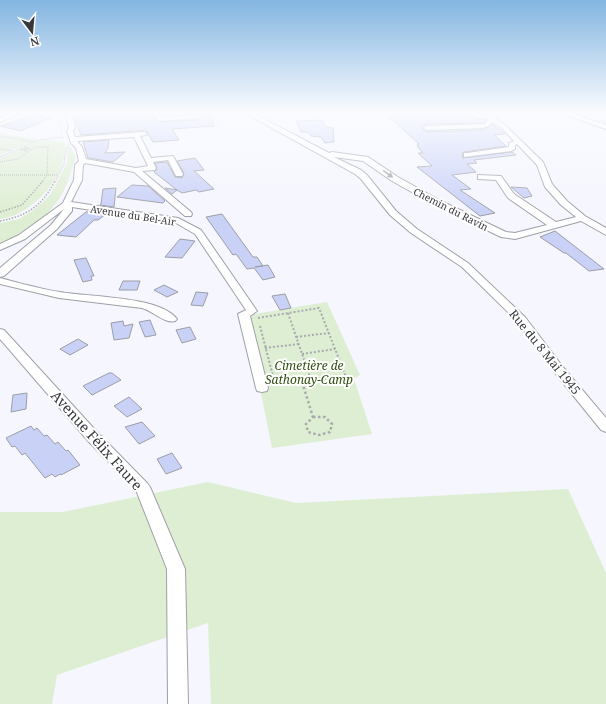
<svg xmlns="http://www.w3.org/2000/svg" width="606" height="704" font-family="'Noto Serif',serif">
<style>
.built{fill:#e6e9f8}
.green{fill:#deeed2}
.building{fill:#c9d1f7;stroke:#9c9ea5}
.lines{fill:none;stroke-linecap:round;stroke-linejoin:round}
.minor-casing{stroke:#9ea0a7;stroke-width:2}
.path-far3{stroke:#a9aab0;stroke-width:1;stroke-dasharray:1 1;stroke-linecap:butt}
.path-far2{stroke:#a9aab0;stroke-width:1.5;stroke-dasharray:1.5 1.5;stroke-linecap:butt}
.path-far1{stroke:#a9aab0;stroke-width:2;stroke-dasharray:2 2;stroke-linecap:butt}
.path{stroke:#a9aab0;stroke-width:2.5;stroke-dasharray:2.5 2.5;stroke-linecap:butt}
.minor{fill:#fff;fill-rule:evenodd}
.oneway{fill:#9b9c9d}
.labels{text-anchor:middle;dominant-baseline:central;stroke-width:4;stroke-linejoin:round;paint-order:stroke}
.far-street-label{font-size:10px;fill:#37383b;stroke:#fff}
.street-label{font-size:12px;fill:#37383b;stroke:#fff}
.park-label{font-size:12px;font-style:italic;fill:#314e0f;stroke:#fff}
.near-street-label{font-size:14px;fill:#37383b;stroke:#fff}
</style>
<rect width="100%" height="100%" fill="#f5f6fe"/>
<path class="built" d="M125,113H211L221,126L144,133L140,118Z"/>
<g class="green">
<path d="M568,113H606V126Z"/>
<path d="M0,133L38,140L2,154H0Z"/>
<path d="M45,140L64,142C70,175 32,215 0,219V158L36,142Z"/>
<path d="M67,141L76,157C72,168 69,180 64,190C52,216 24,231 0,244V223L19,219L34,210L50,195L67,163Z"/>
<path d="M327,302L360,375L354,379L372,434L272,448L261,393L267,391L248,315Z"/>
<path d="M208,482L296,503L568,489L606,573V704H211L208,623L57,675L52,704H0V512H63Z"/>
</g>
<g class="building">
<path d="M86,113H153L155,119L159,122L199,120L203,116L201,113H209L214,126L172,129L179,140L153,142L146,130L81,135L74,117Z"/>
<path d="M447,113H469L475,118L486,120L484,123L426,124L422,128L426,132L483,130L489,127L492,124L505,134L494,135L506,146L464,152L462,153L463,158L512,152L516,155L474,160L477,163L467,164L476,172L452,175L471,189L460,190L495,213L480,216L417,167L432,166L418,153H423L417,146H419L417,144H419L388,116Z"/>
<path d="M40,114L41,117L51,118L20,131L1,126L32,115Z"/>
<path d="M322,120L325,126L333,128L334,142L325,143L321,137L311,136L308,132H301L296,121Z"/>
<path d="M109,140L108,148L105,153L125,152L113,162L88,158L83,142Z"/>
<path d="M195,158L204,170L194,171L214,189L199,192L196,190L182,193L177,190L172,194L165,188L177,190L154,172L157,169L155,163L167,162L175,177L182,178L184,173L177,161Z"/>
<path d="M132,185L148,186L165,201L163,203L117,197Z"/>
<path d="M511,187L527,188L532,196L524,198Z"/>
<path d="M116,188L114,207L100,205L101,204L103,189Z"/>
<path d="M91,211L106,214L98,220H94L76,237L57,235L86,212Z"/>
<path d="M222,214L253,257H257L263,266L255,267L268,265L275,277L263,280L254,268L247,269L236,254L233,255L206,217Z"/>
<path d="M555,231L604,269L589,271L566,253H564L540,237Z"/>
<path d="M180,239L195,241L182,258L165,257Z"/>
<path d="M86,258L94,276H91L92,280L83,282L74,260Z"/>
<path d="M123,281H140L137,290H119Z"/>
<path d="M164,285L178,292L167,297L154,290Z"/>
<path d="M196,292L208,293L203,306L191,305Z"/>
<path d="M285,294L291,308L280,310L272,296Z"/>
<path d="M150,320L156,335L145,337L139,322Z"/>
<path d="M123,321L124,326L133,324L129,338L114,340L111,323Z"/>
<path d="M190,327L196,339L182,343L176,330Z"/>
<path d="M78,339L88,345L70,355L60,349Z"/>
<path d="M109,373H112L121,380L92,395L83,386Z"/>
<path d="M27,393L26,409L11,412L13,395Z"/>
<path d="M129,397L142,409L127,417L114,406Z"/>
<path d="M142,422L155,436L139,444L125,427Z"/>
<path d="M31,426L34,430L37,428L44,436L47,435L55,444L58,442L66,451L68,450L80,465L61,475L60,474L55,477L52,474L45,478L25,453L22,455L15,446L12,447L6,438Z"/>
<path d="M172,453L182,468L166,474L157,459Z"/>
</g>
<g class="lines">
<defs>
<g id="minor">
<path d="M12,113H21L0,122V118Z"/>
<path d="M65,113H85L72,116L75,128L73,131L75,137L144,132L147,134L146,135L140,136L151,158L173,156L183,174L182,176H176L168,160L153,162L156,168L155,170L142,171L191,212L192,214L191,216H185L134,172L85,163L83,165L82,180L71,202L178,218L201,230L257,311L250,316L268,388L267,391L262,392L257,391L256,388L238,314L246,310L195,234L176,223L72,207V211L57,229L4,276L0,277V268L51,225L64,209L25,239L0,250V244L19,235L63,203L74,180L75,165L79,161L76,148L71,143L67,131L69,128ZM134,137L148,166L136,168L86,159L82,147L77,141Z"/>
<path d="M154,113H160L161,117L199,114L202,116L199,118L159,121L156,119Z"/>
<path d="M245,113H253L329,153L332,152L368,157L398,177L439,200L506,232L515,233L547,225L508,198L496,180L478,179V175L501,176L514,194L556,222L576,217L561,205L545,187L537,165L517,144L515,145V149L511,151L464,157V153H467L509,147V143L514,141L502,128L492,122L489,126L483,128L426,130L423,128L426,126L485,124L488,119L480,113H488L506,126L543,162L552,184L567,201L585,216L606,228V235L581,221L515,239L501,237L433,204L392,181L363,161L334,157L361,170L367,175L396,211L417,229L468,263L525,317L563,367L606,418V432L601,430L555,373L517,321L462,267L411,233L390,215L361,179L355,174Z"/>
<path d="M560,113H570L606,125V129Z"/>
<path d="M0,278C20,283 40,289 60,292C88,297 160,296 177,319L175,321C165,324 153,311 142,308L59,298L0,284Z"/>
<path d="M0,329L4,330L99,434L147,483L150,487L185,569L188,704H168L167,569L136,490L89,442L0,339Z"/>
</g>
</defs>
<use href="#minor" class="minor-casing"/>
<g class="path-far3">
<path d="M56,113L62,131"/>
<path d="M0,136L33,142"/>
<path d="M25,147H27L20,150L30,148L24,151H27"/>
<path d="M0,149L12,151"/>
<path d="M0,157L39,140L64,137"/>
<path d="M0,162L18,159L35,147H48L47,175L42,182"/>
<path d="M0,175H58"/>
<path d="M55,182L64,164L66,147"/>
</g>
<g class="path-far2">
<path d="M0,212L22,205L43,181"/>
<path d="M0,221C27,216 42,206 55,181"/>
</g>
<g class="path-far1">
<path d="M288,313L311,380"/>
<path d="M258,318L319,308L346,377L312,380"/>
<path d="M260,326L274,380"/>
<path d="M296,337L329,333"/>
<path d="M265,348L299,344"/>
<path d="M302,354L335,349"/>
</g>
<g class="path">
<path d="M274,379L275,384L322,379"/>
<path d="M302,382L313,417"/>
<path d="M313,417H325L332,424L330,432L319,435L308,432L306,424Z"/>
</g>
<use href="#minor" class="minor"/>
</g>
<defs><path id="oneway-solid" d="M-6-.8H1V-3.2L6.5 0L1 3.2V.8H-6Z"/></defs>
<use class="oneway" href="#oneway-solid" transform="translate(388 174) rotate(36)"/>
<linearGradient id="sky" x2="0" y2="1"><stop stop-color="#83b5e1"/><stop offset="0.53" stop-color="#fafbff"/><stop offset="1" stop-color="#fafbff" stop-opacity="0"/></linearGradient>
<rect width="606" height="212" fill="url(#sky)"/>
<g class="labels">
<g class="far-street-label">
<text transform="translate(451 209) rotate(27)">Chemin du Ravin</text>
<text transform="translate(133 215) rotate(9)">Avenue du Bel-Air</text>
</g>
<g class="street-label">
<text transform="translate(545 352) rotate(51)">Rue du 8 Mai 1945</text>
</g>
<g class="park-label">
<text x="309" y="365">Cimetière de<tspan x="309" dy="14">Sathonay-Camp</tspan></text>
</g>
<g class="near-street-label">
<text transform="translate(97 440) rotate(48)">Avenue Félix Faure</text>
</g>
</g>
<g transform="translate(32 32) rotate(164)" stroke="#ffffff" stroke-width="3" paint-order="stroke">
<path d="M0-3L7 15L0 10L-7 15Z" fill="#37383b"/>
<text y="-6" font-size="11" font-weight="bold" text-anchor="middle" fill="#37383b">N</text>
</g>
</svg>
